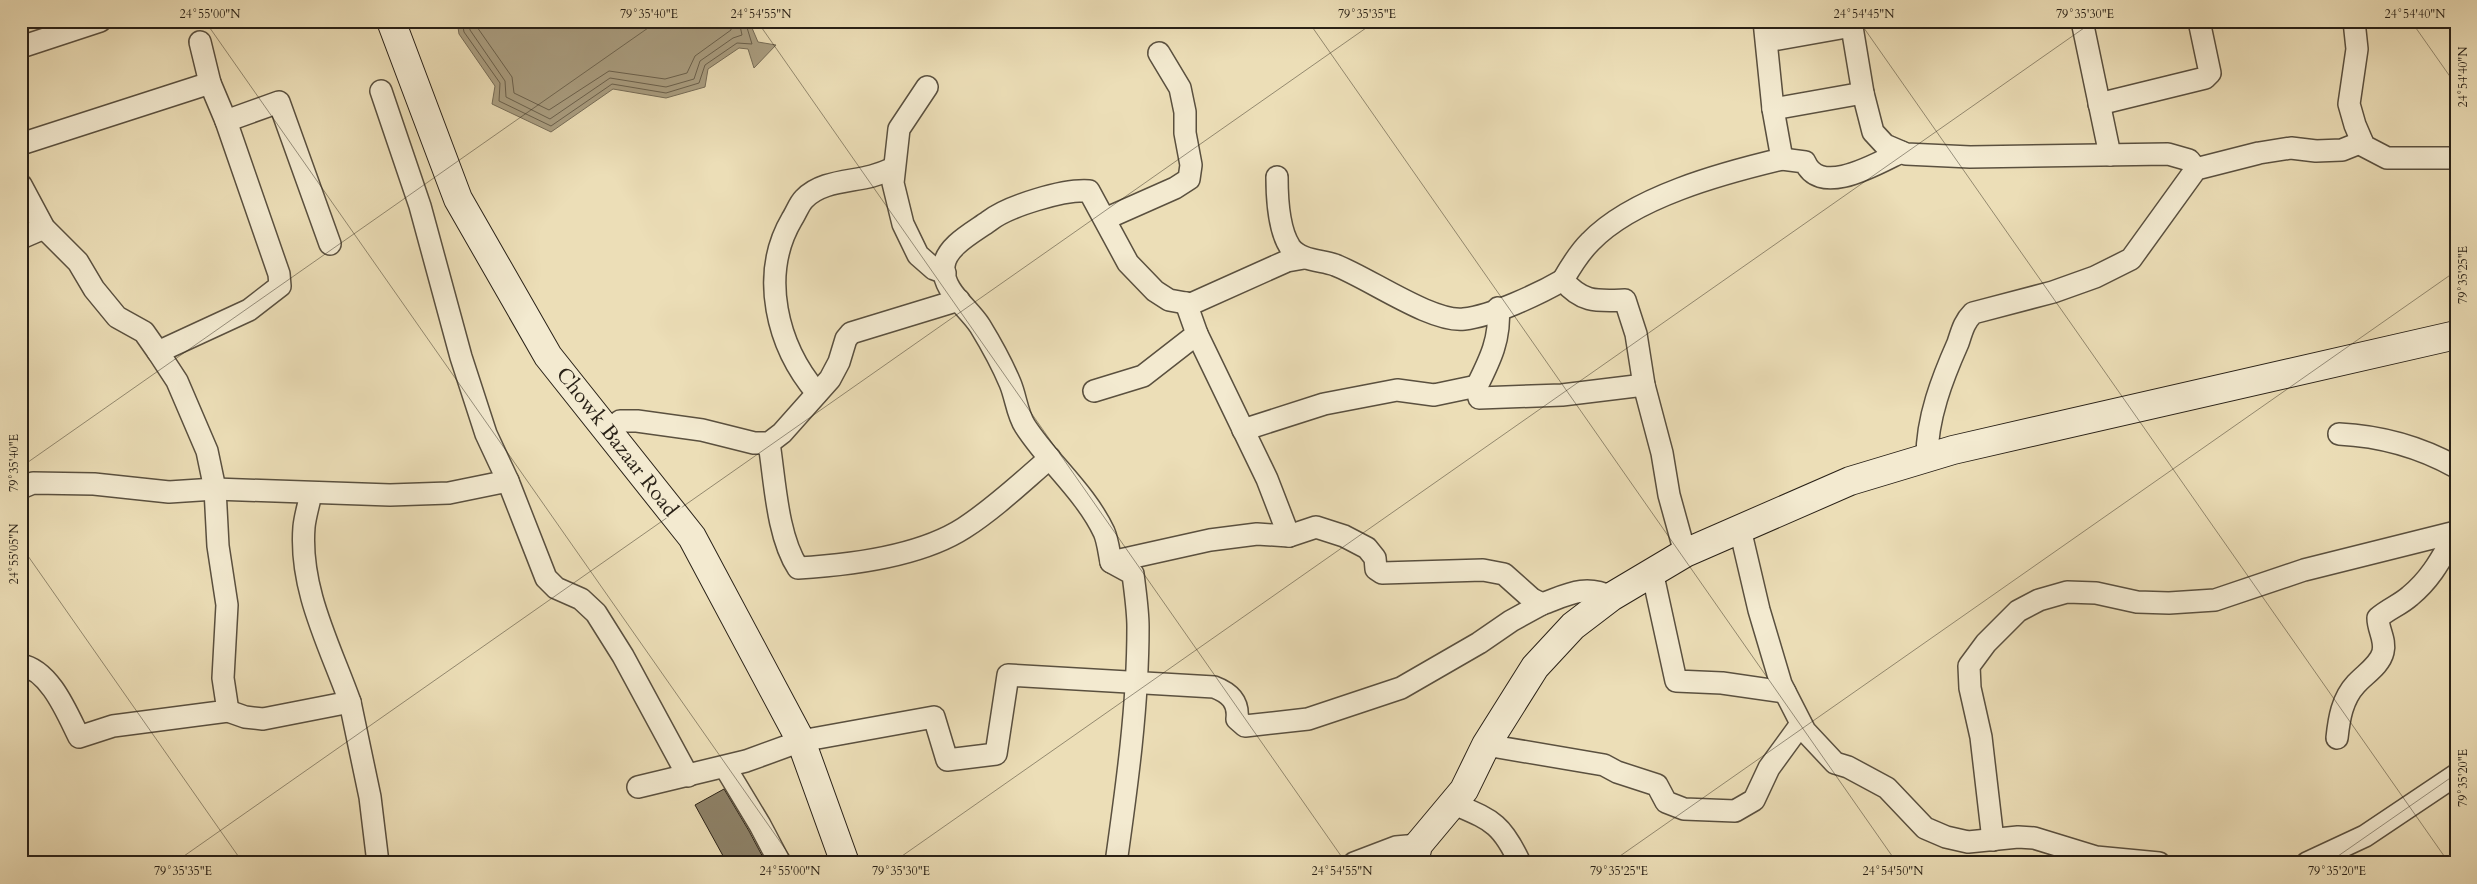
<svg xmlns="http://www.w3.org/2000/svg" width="2477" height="884" font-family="Cardo,serif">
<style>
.water{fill:#aa9e81;stroke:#766c57}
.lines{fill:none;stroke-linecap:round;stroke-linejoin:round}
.shore{stroke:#6a604c;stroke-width:1}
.building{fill:#8e836a;stroke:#292117}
.street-casing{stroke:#5a503f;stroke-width:24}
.secondary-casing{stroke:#292117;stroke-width:30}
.street{stroke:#f3ead0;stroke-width:21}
.secondary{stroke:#f3ead0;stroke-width:28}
.ticks{fill:none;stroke:#292117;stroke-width:1;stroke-opacity:0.45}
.labels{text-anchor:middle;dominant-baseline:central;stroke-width:4;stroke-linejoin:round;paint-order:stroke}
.street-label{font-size:21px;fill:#292117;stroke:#f3ead0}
.neatline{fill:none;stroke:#292117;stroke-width:2}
.ticks-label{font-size:12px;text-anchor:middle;fill:#292117}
</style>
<rect width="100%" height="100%" fill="#ecdeb7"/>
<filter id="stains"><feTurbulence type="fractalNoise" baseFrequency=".004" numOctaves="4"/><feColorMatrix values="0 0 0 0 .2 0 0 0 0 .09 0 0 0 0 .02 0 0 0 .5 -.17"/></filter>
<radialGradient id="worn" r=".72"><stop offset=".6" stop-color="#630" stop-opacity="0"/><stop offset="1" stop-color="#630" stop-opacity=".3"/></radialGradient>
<path class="water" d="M457,21H749L758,42L776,45L754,68L748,49L739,48L708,69L705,87L666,98L613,89L551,132L492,104L495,86L459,34Z"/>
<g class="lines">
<g class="shore">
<path d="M462,21L464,32L500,83L499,101L551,126L612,84L666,93L699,83L705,65L737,43L752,44L745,21"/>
<path d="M469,21L470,30L505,81L506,97L550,119L610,78L666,87L694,79L700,61L733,38L742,35L739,21"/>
<path d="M476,21L477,27L512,77L514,93L549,110L609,71L665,79L687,73L695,56L731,30V21"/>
</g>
</g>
<path class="building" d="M724,789L749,831L766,863H727L695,805Z"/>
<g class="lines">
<defs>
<g id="street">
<path d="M1851,21L1863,93L1873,132L1885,145L1906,154L1970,157L2168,154L2189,160L2196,169"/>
<path d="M2082,21L2110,155"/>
<path d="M2354,21L2357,49L2349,104L2355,125L2364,146L2387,158H2456"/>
<path d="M1767,41L1852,26"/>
<path d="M21,47L100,21"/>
<path d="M210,83L226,121L279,102L330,244"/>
<path d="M927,87L899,129L893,183L903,224L918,255L934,269L945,273"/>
<path d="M381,91L420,206L461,357L486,434L508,481L546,578L556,588L581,599L596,613L623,656L688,776"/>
<path d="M2099,104L2205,78L2210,73L2199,21"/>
<path d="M1773,109L1863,93"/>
<path d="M21,144L210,83L200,42"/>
<path d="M1782,159L1805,162C1820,198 1878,163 1901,152"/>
<path d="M1277,177C1277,197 1279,230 1290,247C1300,261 1321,260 1335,265C1369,278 1432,323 1464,319C1492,316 1539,294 1563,280C1582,303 1597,301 1625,300L1636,334L1644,385L1662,453L1669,495L1685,553"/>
<path d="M21,185L44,228L78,262L94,289L117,317L144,332L158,352L177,381L207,451L215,489L218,546L227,605L223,678L228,711L113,726L79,737C67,713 50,670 21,665"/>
<path d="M1105,219L1175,188L1189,179L1191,165L1185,133V112L1180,88L1159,53"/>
<path d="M21,238L44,228"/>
<path d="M1563,280C1571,266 1579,253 1590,242C1633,197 1723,173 1782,159L1773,109L1764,21"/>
<path d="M1197,334L1267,479L1289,536"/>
<path d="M158,352L249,310L280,286L279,274L226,121"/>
<path d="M1477,386C1490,360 1501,338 1498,308"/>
<path d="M1094,391L1143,376L1197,334L1186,303"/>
<path d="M817,393C777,346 759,275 792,219C796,213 799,204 804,199C821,181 850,182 872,176C879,174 887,171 894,168"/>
<path d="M1243,430L1324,404L1397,390L1434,395L1477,386L1479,398L1562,395L1644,385"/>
<path d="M608,431L620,421H637L702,430L754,443H769L782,433L830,379L839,362L846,339L851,333L959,300"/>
<path d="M2339,434C2380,436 2420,447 2456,467"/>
<path d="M769,443C775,481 777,536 798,568C850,565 919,557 964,528C995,508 1022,482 1050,458"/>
<path d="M1927,457C1927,418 1942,379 1958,343C1962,331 1964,322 1973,313L2053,292L2095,277L2131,259L2196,169L2259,153L2291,148L2316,151L2342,150L2362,142"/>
<path d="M21,488L33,483L94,484L169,492L215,489L390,495L449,493L508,481"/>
<path d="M1740,529L1759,610L1781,684L1805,731L1835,763L1848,767L1887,788L1925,828L1946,837L1968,842L2018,837L2034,838L2096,857L2159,863"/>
<path d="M1111,562L1210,540L1257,534L1289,536L1316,527L1344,536L1367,548L1375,558L1376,569L1382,573L1483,570L1504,574L1532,599L1542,604C1567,595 1585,584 1611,597"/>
<path d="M1652,571L1676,681L1722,683L1785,692"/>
<path d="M350,702L370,797L378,863"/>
<path d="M228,711L245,717L263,719L350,702C330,646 299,589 304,527C305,516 309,504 311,493"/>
<path d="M2337,738C2339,719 2342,699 2356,684C2365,674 2380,665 2383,652C2386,640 2378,630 2378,618C2388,609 2400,605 2410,596C2432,578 2442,557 2456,533"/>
<path d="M1486,745L1604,765L1617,772L1657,785L1666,802L1684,809L1735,811L1754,800L1769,768L1801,724"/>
<path d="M725,767L760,825L780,863"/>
<path d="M638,787L746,761L801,741L934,717L947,760L996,754L1008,675L1214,687C1230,693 1239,702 1237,719L1245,726L1308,719L1401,688L1479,643L1511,621L1542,604"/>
<path d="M1452,803C1491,820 1501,822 1520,863"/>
<path d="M1993,840L1981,737L1970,688L1969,666L1986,643L2018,611L2039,600L2067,592L2096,593L2137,602L2169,603L2215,600L2304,570L2456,532"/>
<path d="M1116,863C1127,785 1138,706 1138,627C1138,610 1135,591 1133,574L1111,562C1109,553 1108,541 1104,532C1085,492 1049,463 1025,426C1017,414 1016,397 1010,383C1002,364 991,344 980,326C967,306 942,291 944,266C946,246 974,232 989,221C1008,206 1064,189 1089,191L1128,263L1155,291L1169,300L1191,304L1287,261L1304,258"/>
<path d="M1354,863L1396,847L1418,845"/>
<path d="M2307,863L2365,836L2456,775"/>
</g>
<g id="secondary">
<path d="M391,21L458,199L548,356L692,537L801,741L845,863"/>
<path d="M1414,863L1418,845L1464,790L1486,745L1535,667L1573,626L1611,597L1685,553L1850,481L1953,450L2456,335"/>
</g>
</defs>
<use href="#street" class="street-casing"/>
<use href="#secondary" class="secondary-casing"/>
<use href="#street" class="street"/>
<use href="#secondary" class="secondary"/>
</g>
<path class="ticks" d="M205,21L795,863M757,21L1346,863M1308,21L1897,863M1859,21L2449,863M2411,21L2456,85M21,467L658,21M21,546L243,863M174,863L1376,21M892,863L2094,21M1610,863L2456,271M2328,863L2456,774"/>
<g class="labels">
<g class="street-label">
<text transform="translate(617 442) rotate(52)">Chowk Bazaar Road</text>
</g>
</g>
<rect width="2477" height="884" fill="none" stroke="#ecdeb7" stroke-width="55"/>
<rect x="28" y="28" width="2422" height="828" class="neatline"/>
<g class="ticks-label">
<text x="210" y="18">24°55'00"N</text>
<text x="649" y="18">79°35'40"E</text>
<text x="761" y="18">24°54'55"N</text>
<text x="1367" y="18">79°35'35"E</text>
<text x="1864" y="18">24°54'45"N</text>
<text x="2085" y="18">79°35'30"E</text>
<text x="2415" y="18">24°54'40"N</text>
<text transform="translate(2463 77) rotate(-90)" y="4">24°54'40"N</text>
<text transform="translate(2463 275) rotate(-90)" y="4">79°35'25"E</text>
<text transform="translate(14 463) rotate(-90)" y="4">79°35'40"E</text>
<text transform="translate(14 554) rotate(-90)" y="4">24°55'05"N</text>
<text transform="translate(2463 778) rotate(-90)" y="4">79°35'20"E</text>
<text x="183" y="875">79°35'35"E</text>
<text x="790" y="875">24°55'00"N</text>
<text x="901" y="875">79°35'30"E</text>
<text x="1342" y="875">24°54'55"N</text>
<text x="1619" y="875">79°35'25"E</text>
<text x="1893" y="875">24°54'50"N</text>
<text x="2337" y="875">79°35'20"E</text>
</g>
<rect width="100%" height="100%" filter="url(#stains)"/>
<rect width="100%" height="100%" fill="url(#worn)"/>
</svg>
